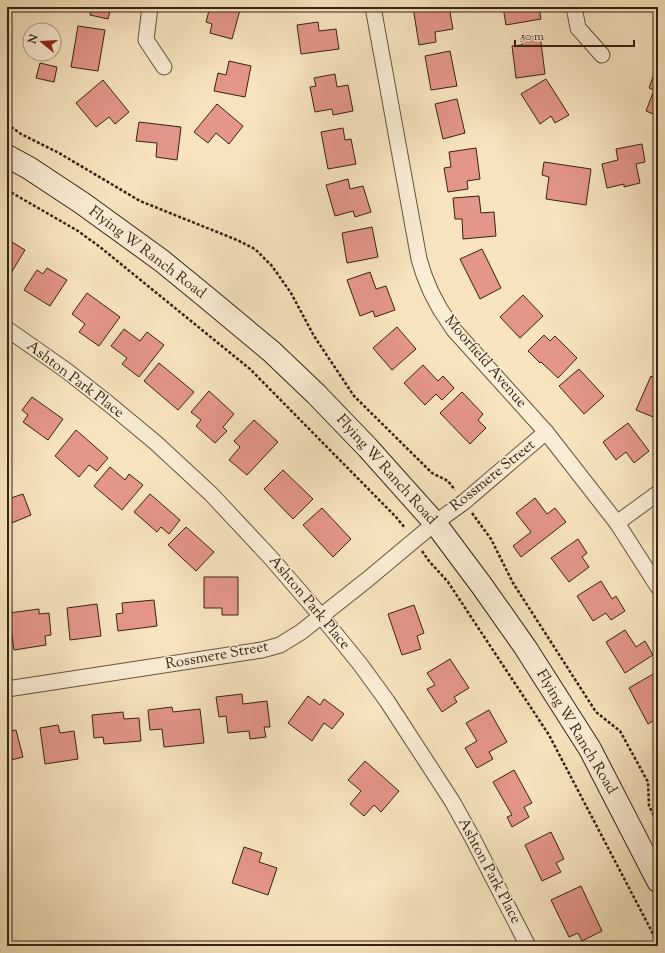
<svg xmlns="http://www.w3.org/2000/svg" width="665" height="953" font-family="'Sorts Mill Goudy',serif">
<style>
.building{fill:#e5968a;stroke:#342212}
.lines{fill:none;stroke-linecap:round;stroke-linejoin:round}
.street-casing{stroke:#65523d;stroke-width:17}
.secondary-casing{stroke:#342212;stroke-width:24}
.path{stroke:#342212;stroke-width:2.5;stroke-dasharray:3 2;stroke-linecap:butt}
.street{stroke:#faedd5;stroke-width:15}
.secondary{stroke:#faedd5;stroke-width:22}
.labels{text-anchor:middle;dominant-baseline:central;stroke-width:3;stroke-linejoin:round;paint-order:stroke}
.street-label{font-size:15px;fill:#342212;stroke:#faedd5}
</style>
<rect width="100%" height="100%" fill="#f7e4be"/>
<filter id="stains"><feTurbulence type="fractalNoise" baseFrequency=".005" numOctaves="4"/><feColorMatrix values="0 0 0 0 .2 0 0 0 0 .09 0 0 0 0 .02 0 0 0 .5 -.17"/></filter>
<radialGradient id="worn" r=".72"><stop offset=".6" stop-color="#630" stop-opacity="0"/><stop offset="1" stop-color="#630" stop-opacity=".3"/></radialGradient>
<g class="building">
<path d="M79,7H111L108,19L90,15L91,10Z"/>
<path d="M210,7H228L240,10L232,39L210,33L212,24L206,22Z"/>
<path d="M413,7H449L453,29L435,32L436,42L419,45Z"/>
<path d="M503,7H539L541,19L506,25Z"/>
<path d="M318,22L319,31L336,29L339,49L301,54L297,25Z"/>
<path d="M78,26L105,30L98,71L71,67Z"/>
<path d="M540,35L545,74L516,78L512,46L522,45L521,38Z"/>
<path d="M655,38H658V52Z"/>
<path d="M450,51L457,86L431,90L425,56Z"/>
<path d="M229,61L251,66L245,97L214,91L218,73L226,75Z"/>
<path d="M40,63L57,67L54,82L36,78Z"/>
<path d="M655,71L658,72V116L646,111L654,90L649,88Z"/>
<path d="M335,74L337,87L348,85L353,111L333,115L332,109L315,112L310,87L316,86L314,78Z"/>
<path d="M546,79L569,115L555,123L551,116L540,124L521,94Z"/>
<path d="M103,80L129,112L115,124L109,117L96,127L76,103Z"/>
<path d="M457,99L465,133L443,139L435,104Z"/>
<path d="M217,104L243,126L229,144L216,133L208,143L194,132Z"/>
<path d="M139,122L181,127L177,160L156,157L157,143L136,141Z"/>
<path d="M343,128L345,140L351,139L356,164L328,169L321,132Z"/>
<path d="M642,144L645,162L636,164L640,183L624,187V184L607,188L602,164L618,160L616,149Z"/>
<path d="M476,148L480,179L467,181L468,189L448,192L444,168L451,167L449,152Z"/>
<path d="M544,162L591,169L586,205L546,199L549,177L542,175Z"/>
<path d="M348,179L350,189L363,186L371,212L355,217L353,211L335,216L326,185Z"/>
<path d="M479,196L481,213L494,212L496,236L463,239L462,219H455L453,198Z"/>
<path d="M372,227L378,257L347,263L342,233Z"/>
<path d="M7,239L25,250L8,278H7Z"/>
<path d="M482,249L501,288L480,299L460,259Z"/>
<path d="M47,268L67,280L50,306L24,290L37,270L43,274Z"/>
<path d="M370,272L376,289L386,286L395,310L375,317L373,311L360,316L347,280Z"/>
<path d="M87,293L120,317L99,346L79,332L85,324L72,314Z"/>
<path d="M523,295L543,316L520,338L500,317Z"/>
<path d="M397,327L416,349L392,370L373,348Z"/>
<path d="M124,329L140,341L147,332L164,345L139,377L122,364L127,358L111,346Z"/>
<path d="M544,335L550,341L555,336L577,358L558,378L541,362L540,363L528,351Z"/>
<path d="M658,352V364L655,363Z"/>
<path d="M159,363L194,392L178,410L144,381Z"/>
<path d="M423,365L438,381L443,376L454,388L442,400L436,394L425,405L404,383Z"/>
<path d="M579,369L604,396L584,414L559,386Z"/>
<path d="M651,376L658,380V419L636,410Z"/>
<path d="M209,391L234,414L223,427L227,431L215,443L196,426L201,420L191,412Z"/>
<path d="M462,392L483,414L478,420L486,428L470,444L440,413Z"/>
<path d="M32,397L63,419L48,440L23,422L28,415L22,410Z"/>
<path d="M254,420L278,442L247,475L229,460L240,447L234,441Z"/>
<path d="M628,423L649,451L634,463L626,452L616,460L603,442Z"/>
<path d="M76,430L108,458L97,471L89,465L79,477L55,456Z"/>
<path d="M110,467L125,480L129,474L143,485L122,510L94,486Z"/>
<path d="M283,470L313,499L293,519L264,489Z"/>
<path d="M23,494L31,515L7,525V497L8,499Z"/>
<path d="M150,494L180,520L169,534L161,527L157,532L134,512Z"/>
<path d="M535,498L547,514L555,508L566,522L521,557L513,546L531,532L516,513Z"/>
<path d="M322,508L351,539L333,557L303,525Z"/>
<path d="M186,527L214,552L196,571L168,545Z"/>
<path d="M578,539L587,553L582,557L589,567L569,582L551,558Z"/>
<path d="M204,577H238V615H222V608H204Z"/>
<path d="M601,581L612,599L616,596L625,611L611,620L606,613L593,621L577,596Z"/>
<path d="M154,600L157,626L118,631L116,614L123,613L122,603Z"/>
<path d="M97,604L101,636L70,640L67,608Z"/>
<path d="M414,605L424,633L417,636L421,649L402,655L388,614Z"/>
<path d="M39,609V614L49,613L51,635L45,636L46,645L14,650L9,613Z"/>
<path d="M625,630L636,647L645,641L653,655L625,673L606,642Z"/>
<path d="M450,659L469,688L454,697L457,702L442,712L427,689L435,685L427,673Z"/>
<path d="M655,673L658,679V718L648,724L629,688Z"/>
<path d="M242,694L243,704L267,701L270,727H264L266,737L250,739L249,731L228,733L226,716L219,717L216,697Z"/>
<path d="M308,696L320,705L324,699L344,714L332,729L324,723L312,741L288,723Z"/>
<path d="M172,707L173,712L200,709L204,743L164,747L162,729L150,730L148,710Z"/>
<path d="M489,710L507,742L489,752L493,759L477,768L465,748L477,741L466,723Z"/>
<path d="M123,712L124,719L139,718L141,741L104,744L103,737L94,738L92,715Z"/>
<path d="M58,725L60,733L74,731L78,759L45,764L40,728Z"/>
<path d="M16,730L23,757L7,761V732Z"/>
<path d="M365,761L399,791L381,812L374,805L364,816L350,804L361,791L348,780Z"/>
<path d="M514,770L532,803L524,807L529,817L512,827L507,817L512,815L493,782Z"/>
<path d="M551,832L564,859L556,863L561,872L542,881L525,845Z"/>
<path d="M244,847L262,853L259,862L277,868L268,895L232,883Z"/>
<path d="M581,886L602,931L582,941L578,933L569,937L551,900Z"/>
</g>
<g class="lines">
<defs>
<g id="street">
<path d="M150,7L146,40L164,67"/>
<path d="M373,7L419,259L424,275L431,292L440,309L454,330L546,432L617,523L658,587"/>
<path d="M574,7L578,28L602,55"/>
<path d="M7,329L67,371L109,404L156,443L211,494L270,557L321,616L360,664L387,701L452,801L472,837L528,946"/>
<path d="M617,523L658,493"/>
<path d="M7,689L262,650L280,645L301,632L368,579L435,523L464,502L546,432"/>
</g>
<path id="secondary" d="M7,156L29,168L82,203L162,261L206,297L272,352L316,394L368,448L435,523L482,586L525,647L590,749L658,881"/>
</defs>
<use href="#street" class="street-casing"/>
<use href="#secondary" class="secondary-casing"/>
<g class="path">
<path d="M7,124L21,134L59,153L140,201L237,240L255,249L272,266L291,293L314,336L354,396L432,473L448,481L455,490"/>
<path d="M7,190L78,231L100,247L250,369L396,517L405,528"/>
<path d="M472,513L491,539L513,583L596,712L620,731L648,782L649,806L658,823"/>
<path d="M422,551L429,561L448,582L549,735L650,928L658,944"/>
</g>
<use href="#street" class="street"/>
<use href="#secondary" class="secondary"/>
</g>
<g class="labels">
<g class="street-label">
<text transform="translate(147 253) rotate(37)">Flying W Ranch Road</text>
<text transform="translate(485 362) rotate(49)">Moorfield Avenue</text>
<text transform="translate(75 380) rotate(37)">Ashton Park Place</text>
<text transform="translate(386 470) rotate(48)">Flying W Ranch Road</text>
<text transform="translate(493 476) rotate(-39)">Rossmere Street</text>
<text transform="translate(309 603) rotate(50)">Ashton Park Place</text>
<text transform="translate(217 656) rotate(-10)">Rossmere Street</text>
<text transform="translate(576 732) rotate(59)">Flying W Ranch Road</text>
<text transform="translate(489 871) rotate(62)">Ashton Park Place</text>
</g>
</g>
<rect width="665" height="953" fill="none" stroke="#f7e4be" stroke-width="24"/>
<rect x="8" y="8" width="649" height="937" fill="none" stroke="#342212" stroke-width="2"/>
<rect x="12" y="12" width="641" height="929" fill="none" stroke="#342212"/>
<g transform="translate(42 42) rotate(288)"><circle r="19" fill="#faedd5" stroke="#ab9c87"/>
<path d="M0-3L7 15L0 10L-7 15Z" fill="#8f2418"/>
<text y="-6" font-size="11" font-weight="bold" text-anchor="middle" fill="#342212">N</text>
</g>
<path d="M515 40v6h119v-6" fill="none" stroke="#342212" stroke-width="2"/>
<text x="521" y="40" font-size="12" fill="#342212" stroke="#faedd5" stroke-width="3" paint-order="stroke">50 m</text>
<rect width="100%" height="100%" filter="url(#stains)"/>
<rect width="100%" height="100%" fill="url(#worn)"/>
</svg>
